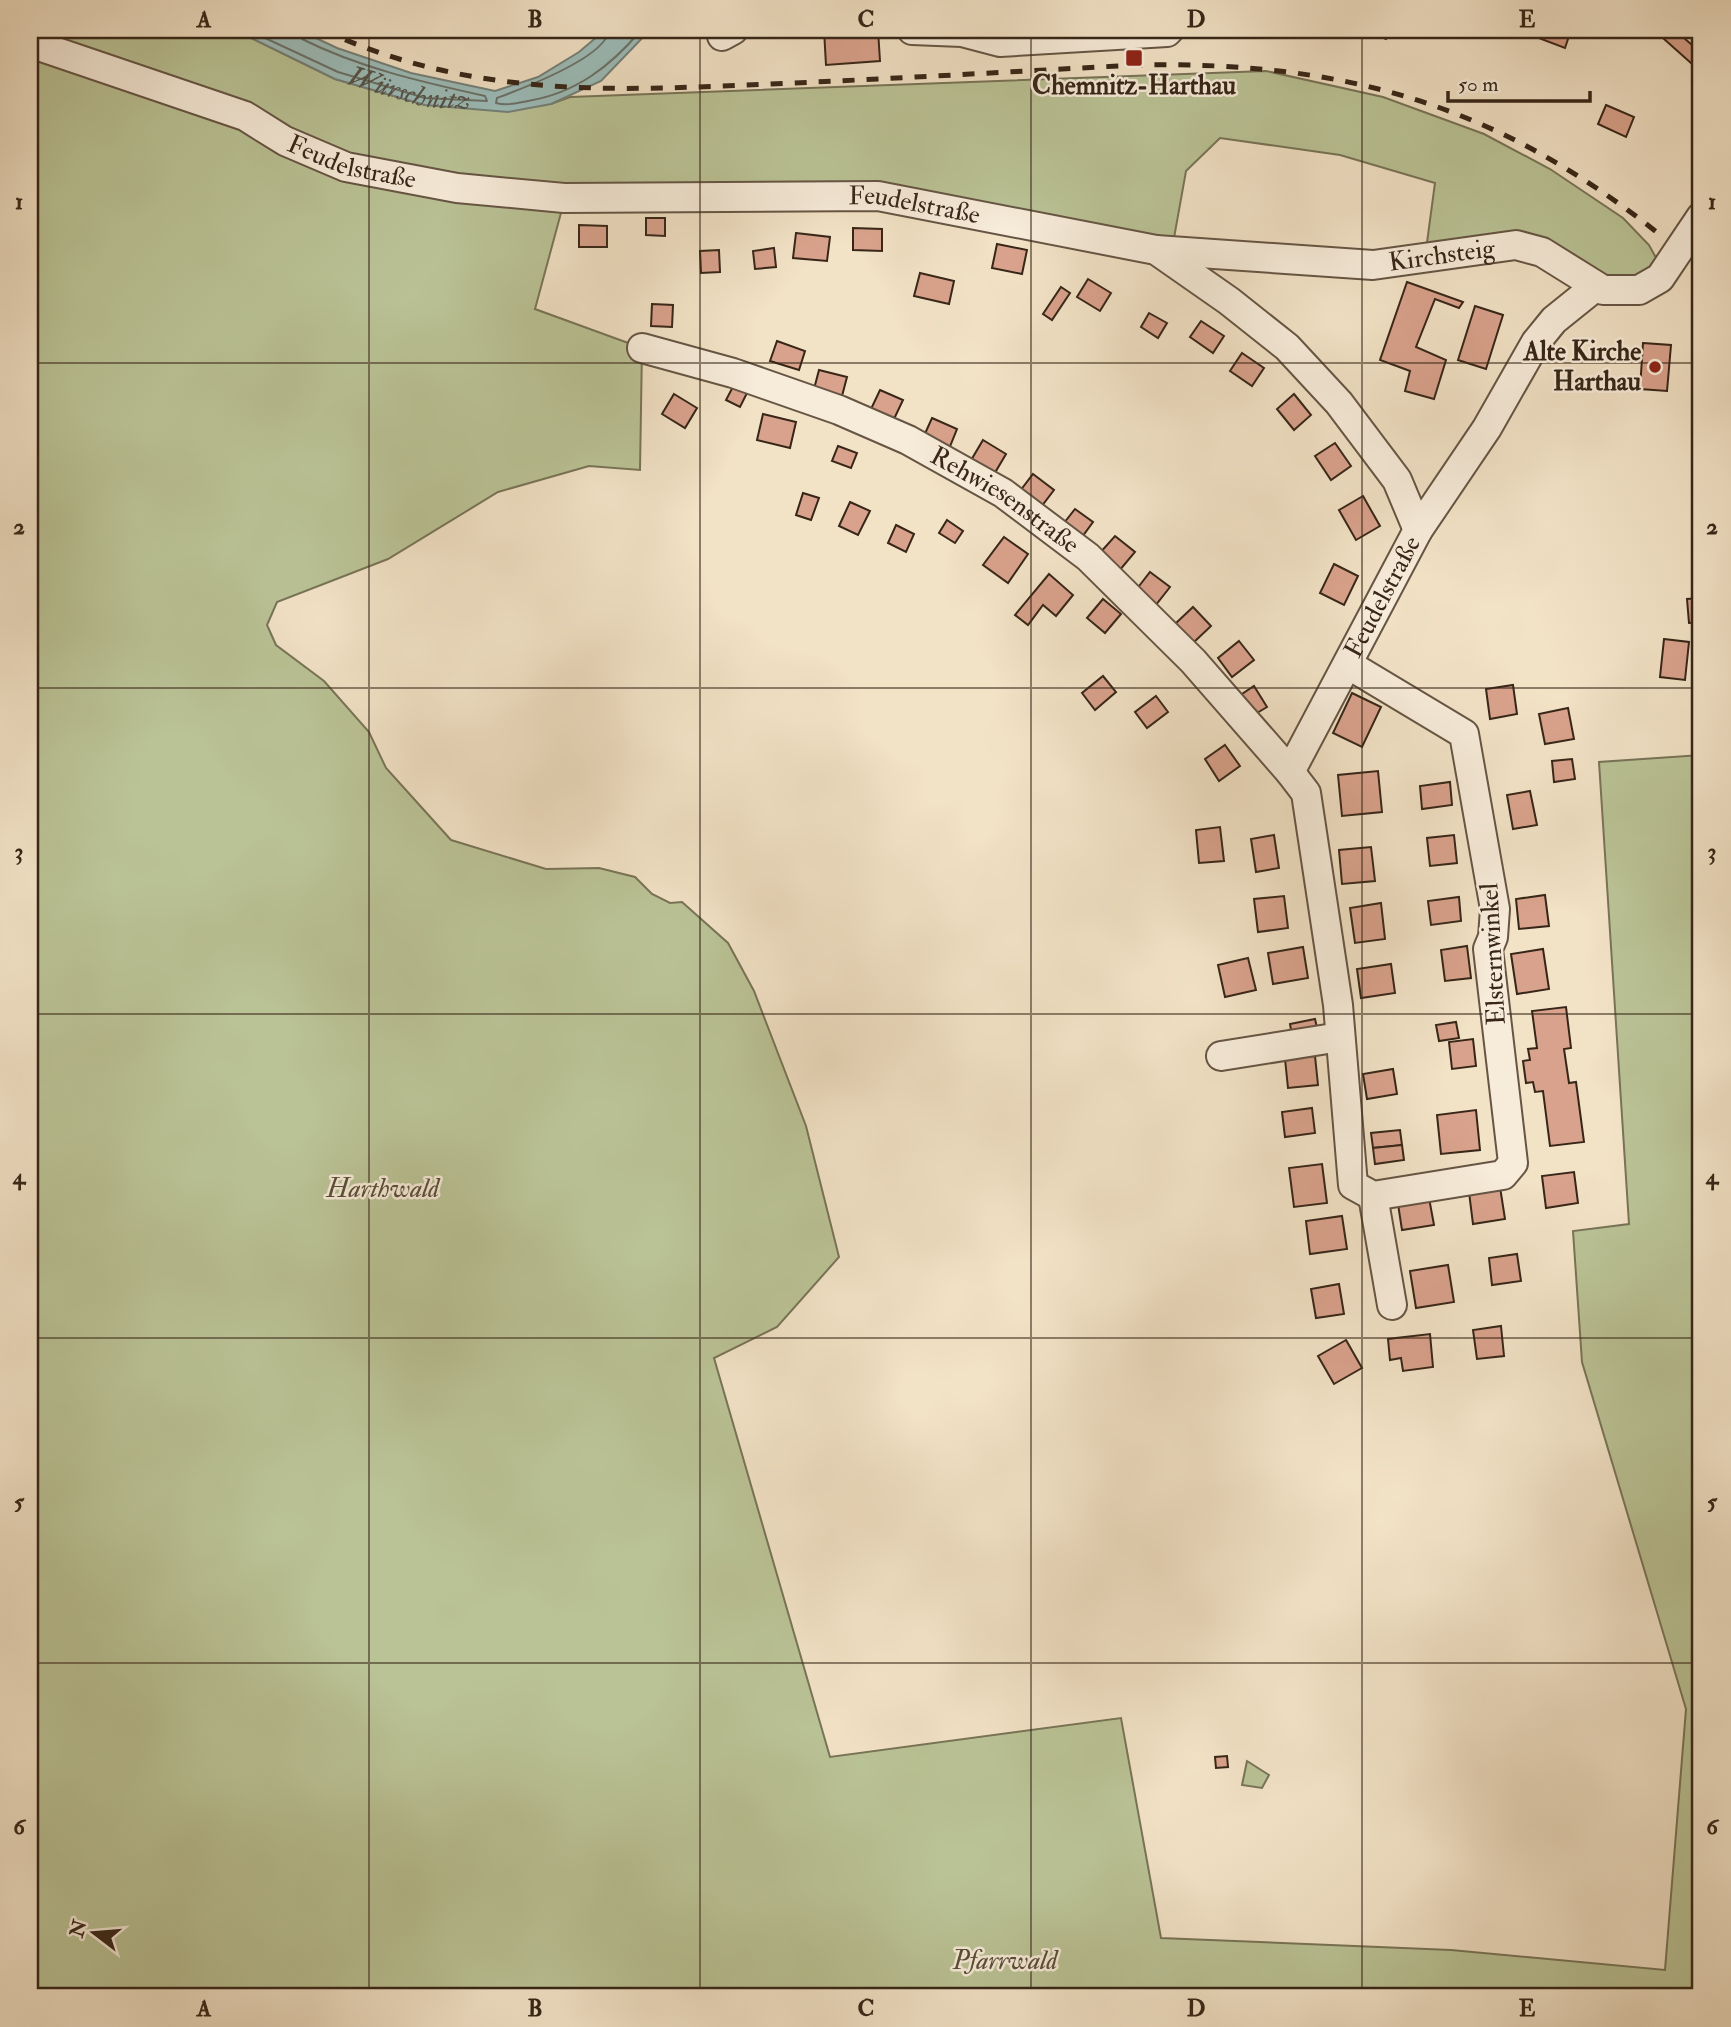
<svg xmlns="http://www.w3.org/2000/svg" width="1731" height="2027" font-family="'IM FELL Double Pica',serif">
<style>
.green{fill:#bac396;stroke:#787457;stroke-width:2}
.water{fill:#9cbdba;stroke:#748179;stroke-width:2}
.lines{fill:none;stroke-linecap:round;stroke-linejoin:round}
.shore{stroke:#6a7269;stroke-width:2}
.building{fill:#d9a28c;stroke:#372618;stroke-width:2}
.minor-casing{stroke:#654;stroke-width:32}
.minor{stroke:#f7ecda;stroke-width:28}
.rail{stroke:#372618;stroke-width:5;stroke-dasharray:12 12;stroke-linecap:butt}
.grid{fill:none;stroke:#372618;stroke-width:2;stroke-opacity:0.55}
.poi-dot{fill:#8f2418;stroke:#f7ecda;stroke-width:2.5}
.labels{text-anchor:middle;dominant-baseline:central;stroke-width:5;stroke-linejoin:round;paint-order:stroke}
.poi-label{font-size:26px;font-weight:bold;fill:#372618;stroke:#f7ecda}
.street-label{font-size:26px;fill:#372618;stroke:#f7ecda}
.park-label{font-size:26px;font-style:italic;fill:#584d38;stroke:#f7ecda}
.water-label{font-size:28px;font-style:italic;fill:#555349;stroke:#f7ecda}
.neatline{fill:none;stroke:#372618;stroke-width:2.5}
.grid-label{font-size:23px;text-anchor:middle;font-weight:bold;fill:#372618}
</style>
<rect width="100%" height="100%" fill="#f2e2c6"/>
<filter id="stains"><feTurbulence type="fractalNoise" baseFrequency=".00286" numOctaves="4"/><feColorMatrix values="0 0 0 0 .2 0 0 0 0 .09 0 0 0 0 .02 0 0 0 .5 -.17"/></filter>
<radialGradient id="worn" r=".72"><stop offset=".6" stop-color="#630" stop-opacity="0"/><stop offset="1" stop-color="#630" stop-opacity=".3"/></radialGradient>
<g class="green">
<path d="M30,30H235L335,79L425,105L551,104L570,97L1266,71L1383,97L1484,134L1550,169L1623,218L1649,245L1660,265L1620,285L1576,260L1426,250L1435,183L1340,155L1220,138L1186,171L1174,238L1156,250L878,196L565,198L535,309L642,348L640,470L589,466L498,492L388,559L277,602L267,625L276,645L324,681L369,732L386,768L451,840L546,869L599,868L635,877L652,894L670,903L682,902L728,943L754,991L806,1126L839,1257L777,1327L714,1358L830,1757L1121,1718L1161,1938L1451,1950L1665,1970L1686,1709L1582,1362L1573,1231L1629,1224L1599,762L1701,755V1997H30Z"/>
<path d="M1247,1761L1269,1775L1262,1788L1242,1785Z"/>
</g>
<path class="water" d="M235,30H299L337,48L411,73L495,91L538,77L579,52L605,30H650L601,81L551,104L508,112L425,105L335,79Z"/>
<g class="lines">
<g class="shore">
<path id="s1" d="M248,30L338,72L425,98L487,101L485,96C422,82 360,68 302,39L298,30"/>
<path d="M609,30C606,58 521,89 497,98L496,103C507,106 517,103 528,101C576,93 611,66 641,30"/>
</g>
</g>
<g class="building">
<path d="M824,30H878L880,61L826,65Z"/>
<path d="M1364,30H1390L1386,39Z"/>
<path d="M1524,30H1571L1565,48L1523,32Z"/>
<path d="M1654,30H1675L1701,53V72Z"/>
<path d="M1606,105L1634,117L1626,137L1598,124Z"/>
<path d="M646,218H665V236L646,235Z"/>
<path d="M579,225L607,226V247H579Z"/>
<path d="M853,228L882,229V251L853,250Z"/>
<path d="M796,233L830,237L827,261L793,258Z"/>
<path d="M997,244L1027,250L1022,274L992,268Z"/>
<path d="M774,248L776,267L755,269L753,251Z"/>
<path d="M719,250L720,272L701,273L700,251Z"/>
<path d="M920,273L954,281L949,304L914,296Z"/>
<path d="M1088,279L1111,293L1100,311L1077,297Z"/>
<path d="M1407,282L1463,302L1459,308L1435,299L1416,347L1446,360L1434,399L1405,391L1410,371L1380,360Z"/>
<path d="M1061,287L1070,293L1052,320L1043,314Z"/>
<path d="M652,304L673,305L672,327L651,326Z"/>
<path d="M1475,306L1503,315L1486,369L1458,360Z"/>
<path d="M1149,313L1167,323L1158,338L1141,327Z"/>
<path d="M1201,321L1224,336L1213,353L1190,337Z"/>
<path d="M777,341L805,351L799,370L770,361Z"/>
<path d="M1643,343L1671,345L1667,391L1640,389Z"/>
<path d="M1242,353L1264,368L1252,386L1230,371Z"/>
<path d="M819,370L847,377L842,396L814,389Z"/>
<path d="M737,379L751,385L740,407L726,400Z"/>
<path d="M880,390L903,400L894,419L871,409Z"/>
<path d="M674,394L697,408L685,428L662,414Z"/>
<path d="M1294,394L1311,415L1294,430L1277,409Z"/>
<path d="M763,414L796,422L790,448L757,440Z"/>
<path d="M932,418L957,429L949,449L923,438Z"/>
<path d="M983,440L1006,454L993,476L970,462Z"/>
<path d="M1335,443L1351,466L1331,480L1315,456Z"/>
<path d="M838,446L857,453L851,468L832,461Z"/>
<path d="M1033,474L1054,490L1041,507L1020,491Z"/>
<path d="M803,493L819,498L811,520L796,515Z"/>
<path d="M1363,496L1380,526L1356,540L1339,510Z"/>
<path d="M850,502L870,511L858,535L839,526Z"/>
<path d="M1075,509L1093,522L1082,537L1064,523Z"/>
<path d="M947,520L963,531L955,543L939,533Z"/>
<path d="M896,525L914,534L906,552L888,543Z"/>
<path d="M1115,536L1135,552L1119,571L1099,554Z"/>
<path d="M1004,537L1028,554L1008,583L983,565Z"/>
<path d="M1334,564L1358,576L1344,605L1320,593Z"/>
<path d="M1150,572L1170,587L1155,606L1136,590Z"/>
<path d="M1049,574L1073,595L1056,616L1043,605L1028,625L1015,615Z"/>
<path d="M1701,598V622L1689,623L1687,599Z"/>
<path d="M1103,599L1121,614L1105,633L1087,618Z"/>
<path d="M1193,607L1211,626L1193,643L1175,624Z"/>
<path d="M1664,639L1689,642L1685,680L1660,677Z"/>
<path d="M1239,641L1254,660L1232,677L1218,658Z"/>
<path d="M1103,676L1116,692L1095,710L1082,693Z"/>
<path d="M1513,685L1517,714L1490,719L1486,689Z"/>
<path d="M1254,686L1267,707L1252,716L1239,696Z"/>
<path d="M1352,693L1381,707L1362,747L1333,733Z"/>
<path d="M1156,696L1168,712L1147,728L1135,712Z"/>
<path d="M1568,708L1574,739L1545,744L1539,714Z"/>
<path d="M1225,745L1240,766L1219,781L1205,759Z"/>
<path d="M1572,759L1575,779L1554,782L1552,761Z"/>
<path d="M1378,771L1382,812L1342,816L1338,775Z"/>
<path d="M1450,782L1452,805L1422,809L1420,786Z"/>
<path d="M1530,791L1537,825L1513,829L1507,795Z"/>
<path d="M1220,827L1224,861L1199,863L1196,830Z"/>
<path d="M1274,835L1279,868L1256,872L1251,839Z"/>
<path d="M1454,835L1457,863L1430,866L1427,838Z"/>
<path d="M1371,847L1375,881L1342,884L1339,850Z"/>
<path d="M1545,895L1549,926L1519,929L1516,899Z"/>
<path d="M1284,896L1288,928L1258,932L1254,899Z"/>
<path d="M1459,897L1461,921L1431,925L1428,901Z"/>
<path d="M1381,903L1385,939L1355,943L1350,908Z"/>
<path d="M1467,946L1471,978L1445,981L1441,950Z"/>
<path d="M1303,947L1308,978L1273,984L1268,953Z"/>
<path d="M1543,949L1549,989L1517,994L1511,954Z"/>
<path d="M1248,958L1256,990L1225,997L1218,965Z"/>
<path d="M1391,964L1395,993L1361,998L1357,969Z"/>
<path d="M1566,1007L1571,1048L1564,1049L1569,1083L1576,1082L1584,1142L1550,1146L1543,1091L1535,1092L1533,1082L1526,1083L1523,1061L1530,1060L1528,1049L1537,1048L1532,1011Z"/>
<path d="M1315,1019L1318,1032L1292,1036L1290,1024Z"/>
<path d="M1456,1022L1459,1038L1439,1041L1436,1025Z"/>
<path d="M1473,1039L1476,1066L1452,1069L1449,1042Z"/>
<path d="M1315,1056L1318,1085L1288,1088L1285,1059Z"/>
<path d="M1393,1069L1397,1094L1367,1099L1363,1074Z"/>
<path d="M1312,1108L1315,1133L1285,1137L1282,1112Z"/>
<path d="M1476,1110L1480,1150L1441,1154L1437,1115Z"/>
<path d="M1400,1130L1402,1145L1373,1148L1371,1133Z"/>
<path d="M1402,1145L1404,1160L1375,1164L1373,1148Z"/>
<path d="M1322,1164L1327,1203L1294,1207L1289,1168Z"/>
<path d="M1574,1172L1578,1203L1546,1208L1542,1176Z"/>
<path d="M1500,1187L1505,1219L1473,1224L1469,1192Z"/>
<path d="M1429,1198L1434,1225L1402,1230L1398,1204Z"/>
<path d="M1342,1216L1347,1249L1310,1254L1306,1221Z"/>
<path d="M1517,1254L1521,1281L1492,1285L1489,1258Z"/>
<path d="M1448,1265L1454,1302L1416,1308L1410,1271Z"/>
<path d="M1339,1284L1344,1314L1316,1318L1311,1289Z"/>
<path d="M1501,1326L1504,1356L1477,1359L1473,1330Z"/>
<path d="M1430,1334L1433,1367L1403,1371L1401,1358L1390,1360L1388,1339Z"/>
<path d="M1346,1340L1362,1368L1334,1384L1318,1356Z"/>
<path d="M1227,1756L1228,1767L1216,1768L1215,1757Z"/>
</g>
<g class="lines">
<defs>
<g id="minor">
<path d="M912,30L962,32L1000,42L1167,32L1169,30"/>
<path d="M722,36L733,30"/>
<path id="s2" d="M30,43L245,116L285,141L346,167L457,188L564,198L878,196L1156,250L1229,301L1287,347L1339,403L1397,480L1418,530"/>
<path id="s3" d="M1156,250L1373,265L1516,245L1542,252L1603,290H1639L1660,278L1701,217"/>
<path id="s4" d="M642,348L733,373L839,410L908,440L1003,493L1088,557L1193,661L1290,772L1306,793L1338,1005L1353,1185L1373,1196L1503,1175L1513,1163L1488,949L1493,937L1495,909L1464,734L1349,665"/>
<path id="s5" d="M1290,772L1418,530L1487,428L1536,342L1554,320L1595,287"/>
<path d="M1221,1056L1340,1037"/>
<path d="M1373,1196L1392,1305"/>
</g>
</defs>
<use href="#minor" class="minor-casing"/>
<use href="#minor" class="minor"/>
<path class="rail" d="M323,30C479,102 627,90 793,83C907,78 1022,71 1137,65C1344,61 1496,104 1659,234"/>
</g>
<path class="grid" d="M369,30V1997M700,30V1997M1031,30V1997M1362,30V1997M30,363H1701M30,688H1701M30,1014H1701M30,1338H1701M30,1663H1701"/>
<g class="poi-dot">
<rect x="1125" y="49" width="18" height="18" rx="3.5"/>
<circle cx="1655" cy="367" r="7"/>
</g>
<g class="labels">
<g class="poi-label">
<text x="1134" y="86">Chemnitz-Harthau</text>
<text x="1641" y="352" text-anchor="end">Alte Kirche<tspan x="1641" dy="30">Harthau</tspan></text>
</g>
<g class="street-label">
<text stroke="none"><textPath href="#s2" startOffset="345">Feudelstraße</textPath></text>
<text stroke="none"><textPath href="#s2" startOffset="912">Feudelstraße</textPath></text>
<text stroke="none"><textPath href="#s3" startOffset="287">Kirchsteig</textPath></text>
<text stroke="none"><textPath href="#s4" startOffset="396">Rehwiesenstraße</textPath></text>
<text stroke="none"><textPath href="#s5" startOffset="198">Feudelstraße</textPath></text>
<text transform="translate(1493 954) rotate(-93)">Elsternwinkel</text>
</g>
<g class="park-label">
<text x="383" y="1189">Harthwald</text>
<text x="1005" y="1961">Pfarrwald</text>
</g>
<g class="water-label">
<text stroke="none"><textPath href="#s1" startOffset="173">Würschnitz</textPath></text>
</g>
</g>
<rect width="1731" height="2027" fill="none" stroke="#f2e2c6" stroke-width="77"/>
<g transform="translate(94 1933) rotate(286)" stroke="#f7ecda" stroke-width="5" paint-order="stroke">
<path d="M0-5L12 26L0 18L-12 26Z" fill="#372618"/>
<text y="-10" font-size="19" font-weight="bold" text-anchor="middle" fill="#372618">N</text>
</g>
<path d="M1448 91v10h142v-10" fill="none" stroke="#372618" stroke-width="3.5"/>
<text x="1458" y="91" font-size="21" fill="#372618" stroke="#f7ecda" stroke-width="5" paint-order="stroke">50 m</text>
<rect x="38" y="38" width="1654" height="1950" class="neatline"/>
<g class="grid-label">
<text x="204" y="27">A</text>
<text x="535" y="27">B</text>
<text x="866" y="27">C</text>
<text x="1196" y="27">D</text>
<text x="1527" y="27">E</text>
<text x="19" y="209">1</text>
<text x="1712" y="209">1</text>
<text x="19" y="534">2</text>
<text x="1712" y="534">2</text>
<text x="19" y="859">3</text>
<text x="1712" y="859">3</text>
<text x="19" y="1184">4</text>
<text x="1712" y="1184">4</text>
<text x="19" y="1509">5</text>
<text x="1712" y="1509">5</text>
<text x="19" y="1834">6</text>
<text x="1712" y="1834">6</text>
<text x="204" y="2016">A</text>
<text x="535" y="2016">B</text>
<text x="866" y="2016">C</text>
<text x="1196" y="2016">D</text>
<text x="1527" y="2016">E</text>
</g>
<rect width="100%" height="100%" filter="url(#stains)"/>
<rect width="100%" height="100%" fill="url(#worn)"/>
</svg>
